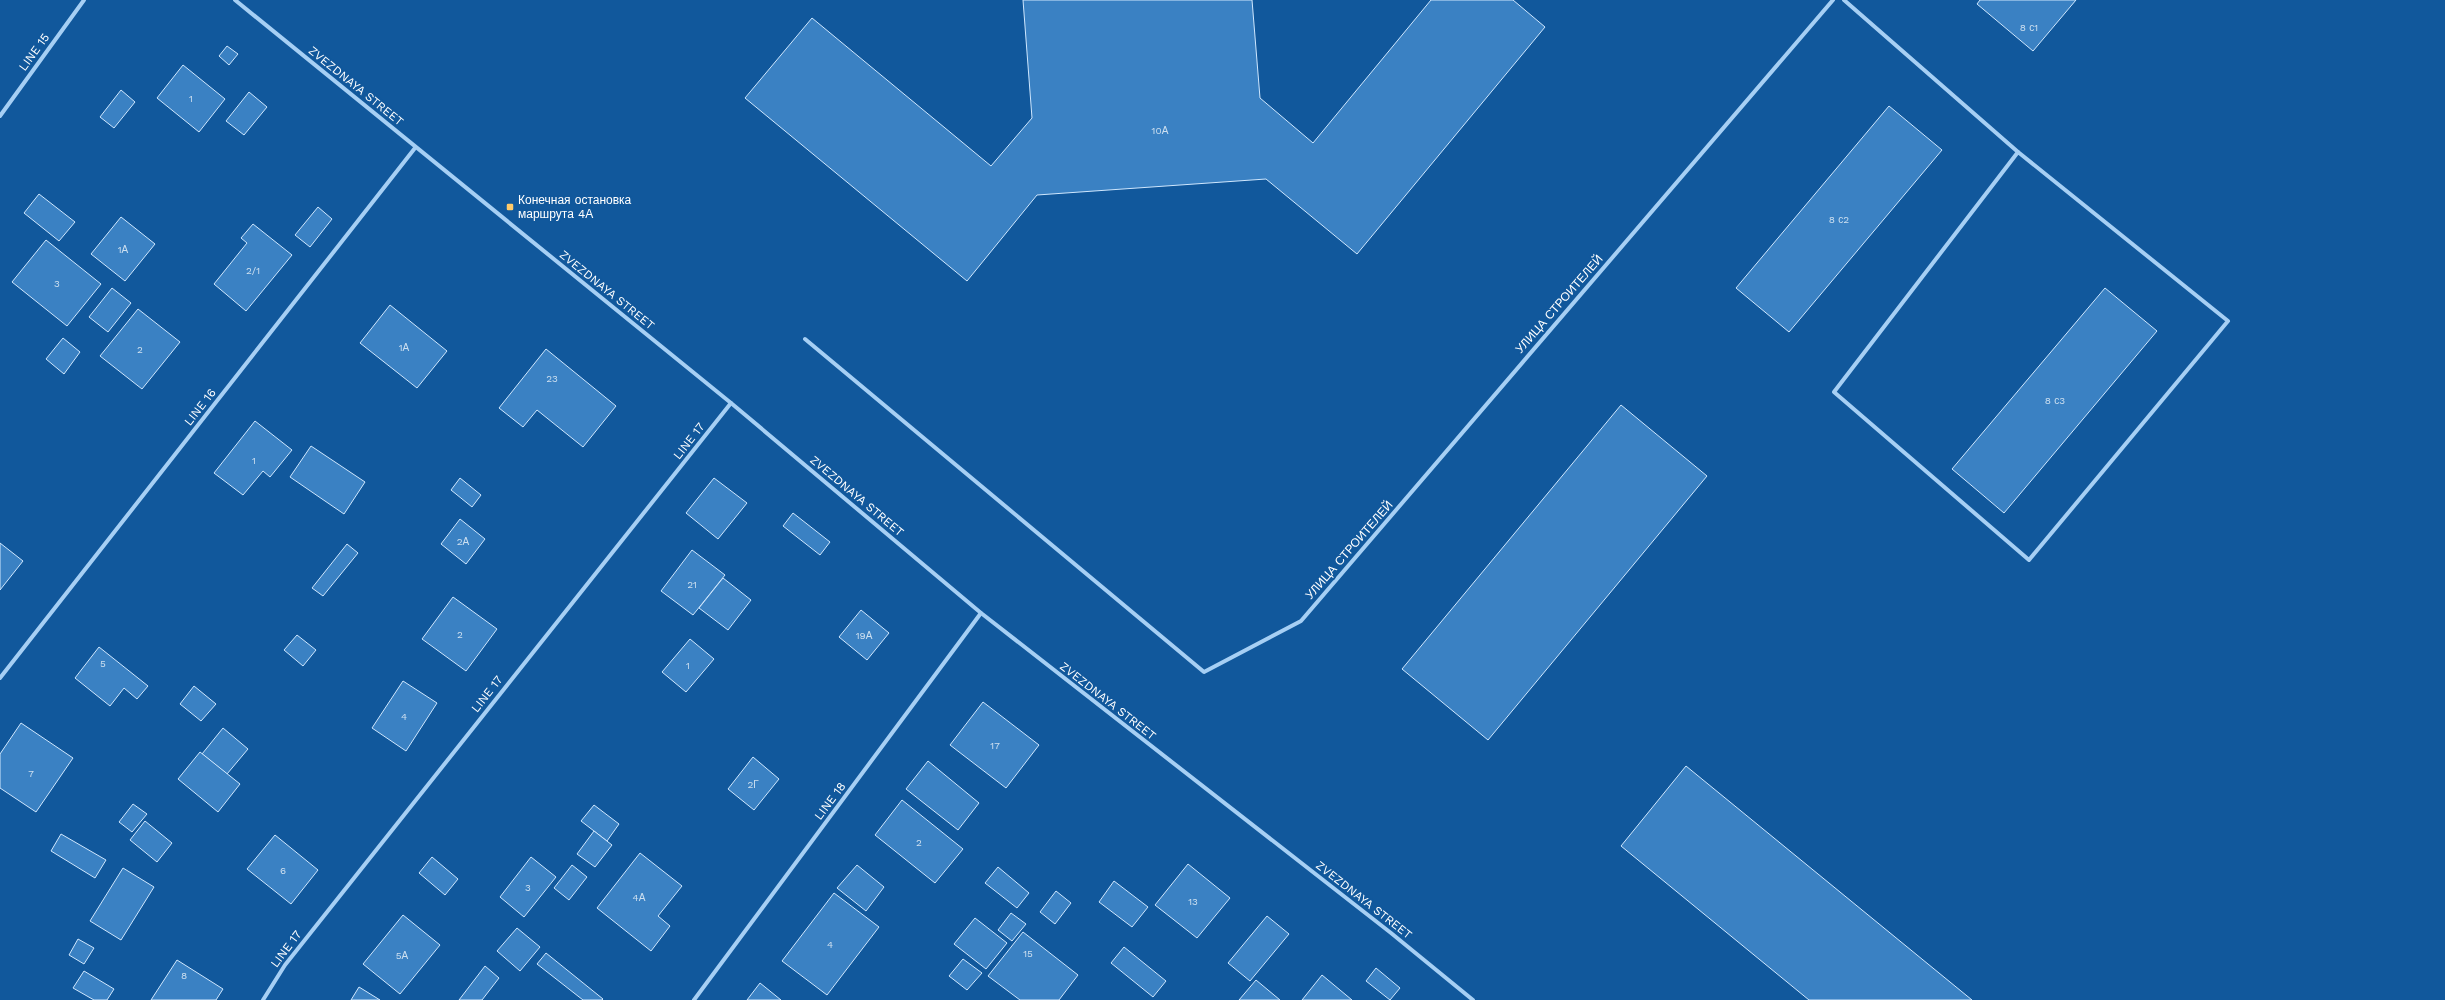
<svg xmlns="http://www.w3.org/2000/svg" width="2445" height="1000" font-family="'Work Sans',sans-serif">
<style>
.building{fill:#3a81c3;stroke:#cfe7fe}
.lines{fill:none;stroke-linecap:round;stroke-linejoin:round}
.minor{stroke:#a6cff4;stroke-width:4}
.poi-dot{fill:#ffca6a;stroke:#11589c;stroke-width:1.5}
.labels{text-anchor:middle;dominant-baseline:central;stroke-width:4;stroke-linejoin:round;paint-order:stroke}
.number-label{font-size:10px;fill:#cee0f0}
.street-label{font-size:12px;fill:#fff;stroke:#11589c}
.poi-label{font-size:12px;fill:#fff;stroke:#11589c;text-anchor:start}
</style>
<rect width="100%" height="100%" fill="#11589c"/>
<g class="building">
<path d="M1023,0H1252L1260,98L1313,143L1431,0H1513L1545,27L1357,254L1266,179L1037,195L967,281L745,98L812,18L991,166L1032,118Z"/>
<path d="M1980,0H2076L2033,51L1977,4Z"/>
<path d="M227,46L238,54L229,65L219,56Z"/>
<path d="M183,65L225,99L199,132L157,98Z"/>
<path d="M121,90L135,102L114,128L100,117Z"/>
<path d="M249,92L267,107L244,135L226,121Z"/>
<path d="M1889,106L1942,150L1789,332L1736,288Z"/>
<path d="M39,194L75,222L59,241L24,213Z"/>
<path d="M318,207L332,219L310,247L295,235Z"/>
<path d="M121,217L155,244L125,281L91,254Z"/>
<path d="M253,224L292,255L246,311L214,284L247,243L241,238Z"/>
<path d="M46,240L101,284L67,326L12,282Z"/>
<path d="M112,288L131,303L108,332L89,317Z"/>
<path d="M2105,288L2157,331L2004,513L1952,469Z"/>
<path d="M390,305L447,351L417,388L360,343Z"/>
<path d="M138,309L180,342L142,389L100,356Z"/>
<path d="M63,338L80,352L64,374L46,359Z"/>
<path d="M546,349L616,406L583,447L537,410L523,427L499,408Z"/>
<path d="M1621,405L1707,476L1488,740L1402,669Z"/>
<path d="M255,421L292,450L270,477L263,471L243,495L214,473Z"/>
<path d="M311,446L365,482L344,514L290,477Z"/>
<path d="M460,478L481,495L472,507L451,490Z"/>
<path d="M714,478L747,503L718,539L686,513Z"/>
<path d="M793,513L830,542L820,555L783,526Z"/>
<path d="M460,519L485,539L466,564L441,544Z"/>
<path d="M0,543L23,561L0,590Z"/>
<path d="M347,544L358,553L323,596L312,588Z"/>
<path d="M692,550L725,575L693,615L661,591Z"/>
<path d="M723,578L751,600L728,630L699,608Z"/>
<path d="M453,597L497,629L466,671L422,639Z"/>
<path d="M861,610L889,633L867,660L839,637Z"/>
<path d="M297,635L316,650L303,666L284,650Z"/>
<path d="M690,639L714,659L686,692L662,672Z"/>
<path d="M99,647L148,686L137,699L124,688L110,706L75,678Z"/>
<path d="M403,681L437,703L406,751L372,728Z"/>
<path d="M194,686L216,704L201,721L180,704Z"/>
<path d="M983,702L1039,745L1006,788L950,745Z"/>
<path d="M21,723L73,758L36,812L0,788V754Z"/>
<path d="M223,728L248,749L227,774L202,754Z"/>
<path d="M200,752L240,784L218,812L178,779Z"/>
<path d="M753,757L779,779L754,810L728,789Z"/>
<path d="M928,761L979,803L958,830L906,789Z"/>
<path d="M1686,766L1972,1000H1809L1621,846Z"/>
<path d="M902,800L963,849L935,883L875,835Z"/>
<path d="M133,804L147,814L132,832L119,822Z"/>
<path d="M594,805L619,824L607,841L581,821Z"/>
<path d="M145,821L172,843L157,862L130,840Z"/>
<path d="M594,831L612,845L595,867L577,854Z"/>
<path d="M61,834L106,860L95,878L51,851Z"/>
<path d="M275,835L318,870L291,904L247,869Z"/>
<path d="M640,853L682,886L658,916L670,926L651,951L597,908Z"/>
<path d="M432,857L458,879L445,895L419,873Z"/>
<path d="M531,857L556,877L524,917L500,897Z"/>
<path d="M1188,864L1230,898L1197,938L1155,905Z"/>
<path d="M572,865L587,877L569,900L554,888Z"/>
<path d="M857,865L884,887L866,911L837,888Z"/>
<path d="M998,867L1029,893L1017,908L985,883Z"/>
<path d="M123,868L154,887L121,940L90,921Z"/>
<path d="M1114,881L1148,907L1132,927L1099,902Z"/>
<path d="M1056,891L1071,903L1055,924L1040,912Z"/>
<path d="M834,893L879,927L827,995L782,961Z"/>
<path d="M1011,913L1026,924L1012,941L998,930Z"/>
<path d="M403,915L440,945L400,994L363,964Z"/>
<path d="M1267,916L1289,934L1250,981L1228,963Z"/>
<path d="M975,918L1007,943L986,969L954,944Z"/>
<path d="M517,928L540,947L520,971L497,951Z"/>
<path d="M1023,932L1078,975L1059,1000H1020L988,976Z"/>
<path d="M78,939L94,948L84,964L69,955Z"/>
<path d="M1124,947L1166,981L1153,997L1111,963Z"/>
<path d="M546,953L603,999L602,1000H583L537,964Z"/>
<path d="M963,959L982,973L967,990L949,976Z"/>
<path d="M177,960L223,989L216,1000H151Z"/>
<path d="M485,966L499,978L482,1000H459Z"/>
<path d="M1376,968L1400,988L1390,1000L1366,981Z"/>
<path d="M84,971L114,989L107,1000H94L73,988Z"/>
<path d="M1322,975L1352,1000H1302Z"/>
<path d="M1256,980L1280,1000H1239Z"/>
<path d="M760,983L781,1000H747Z"/>
<path d="M359,987L380,1000H351Z"/>
</g>
<g class="lines">
<g class="minor">
<path d="M235,0L731,403L981,613L1391,933L1473,1000"/>
<path d="M1844,0L2018,152"/>
<path d="M0,116L84,0"/>
<path d="M2018,152L2228,321L2029,560L1834,392Z"/>
<path d="M805,339L1204,672L1301,621L1833,0"/>
<path d="M0,678L415,148"/>
<path d="M263,1000L285,965L731,403"/>
<path d="M694,1000L981,613"/>
</g>
</g>
<rect class="poi-dot" x="506" y="203" width="8" height="8" rx="2"/>
<g class="labels">
<g class="number-label">
<text x="2029" y="27">8 с1</text>
<text x="191" y="98">1</text>
<text x="1160" y="130">10А</text>
<text x="1839" y="219">8 с2</text>
<text x="123" y="249">1А</text>
<text x="253" y="270">2/1</text>
<text x="57" y="283">3</text>
<text x="404" y="347">1А</text>
<text x="140" y="349">2</text>
<text x="552" y="378">23</text>
<text x="2055" y="400">8 с3</text>
<text x="254" y="460">1</text>
<text x="463" y="541">2А</text>
<text x="692" y="584">21</text>
<text x="460" y="634">2</text>
<text x="864" y="635">19А</text>
<text x="103" y="663">5</text>
<text x="688" y="665">1</text>
<text x="404" y="716">4</text>
<text x="995" y="745">17</text>
<text x="31" y="773">7</text>
<text x="753" y="784">2Г</text>
<text x="919" y="842">2</text>
<text x="283" y="870">6</text>
<text x="528" y="887">3</text>
<text x="639" y="897">4А</text>
<text x="1193" y="901">13</text>
<text x="830" y="944">4</text>
<text x="1028" y="953">15</text>
<text x="402" y="955">5А</text>
<text x="184" y="975">8</text>
</g>
<g class="street-label">
<text transform="translate(34 52) rotate(-54)">LINE 15</text>
<text transform="translate(356 86) rotate(39)">ZVEZDNAYA STREET</text>
<text transform="translate(607 290) rotate(39)">ZVEZDNAYA STREET</text>
<text transform="translate(1559 304) rotate(-49)">УЛИЦА СТРОИТЕЛЕЙ</text>
<text transform="translate(200 407) rotate(-52)">LINE 16</text>
<text transform="translate(689 441) rotate(-52)">LINE 17</text>
<text transform="translate(857 496) rotate(40)">ZVEZDNAYA STREET</text>
<text transform="translate(1349 550) rotate(-49)">УЛИЦА СТРОИТЕЛЕЙ</text>
<text transform="translate(487 694) rotate(-52)">LINE 17</text>
<text transform="translate(1108 701) rotate(38)">ZVEZDNAYA STREET</text>
<text transform="translate(830 801) rotate(-53)">LINE 18</text>
<text transform="translate(1364 900) rotate(38)">ZVEZDNAYA STREET</text>
<text transform="translate(286 949) rotate(-53)">LINE 17</text>
</g>
<g class="poi-label">
<text x="518" y="200">Конечная остановка<tspan x="518" dy="14">маршрута 4А</tspan></text>
</g>
</g>
</svg>
